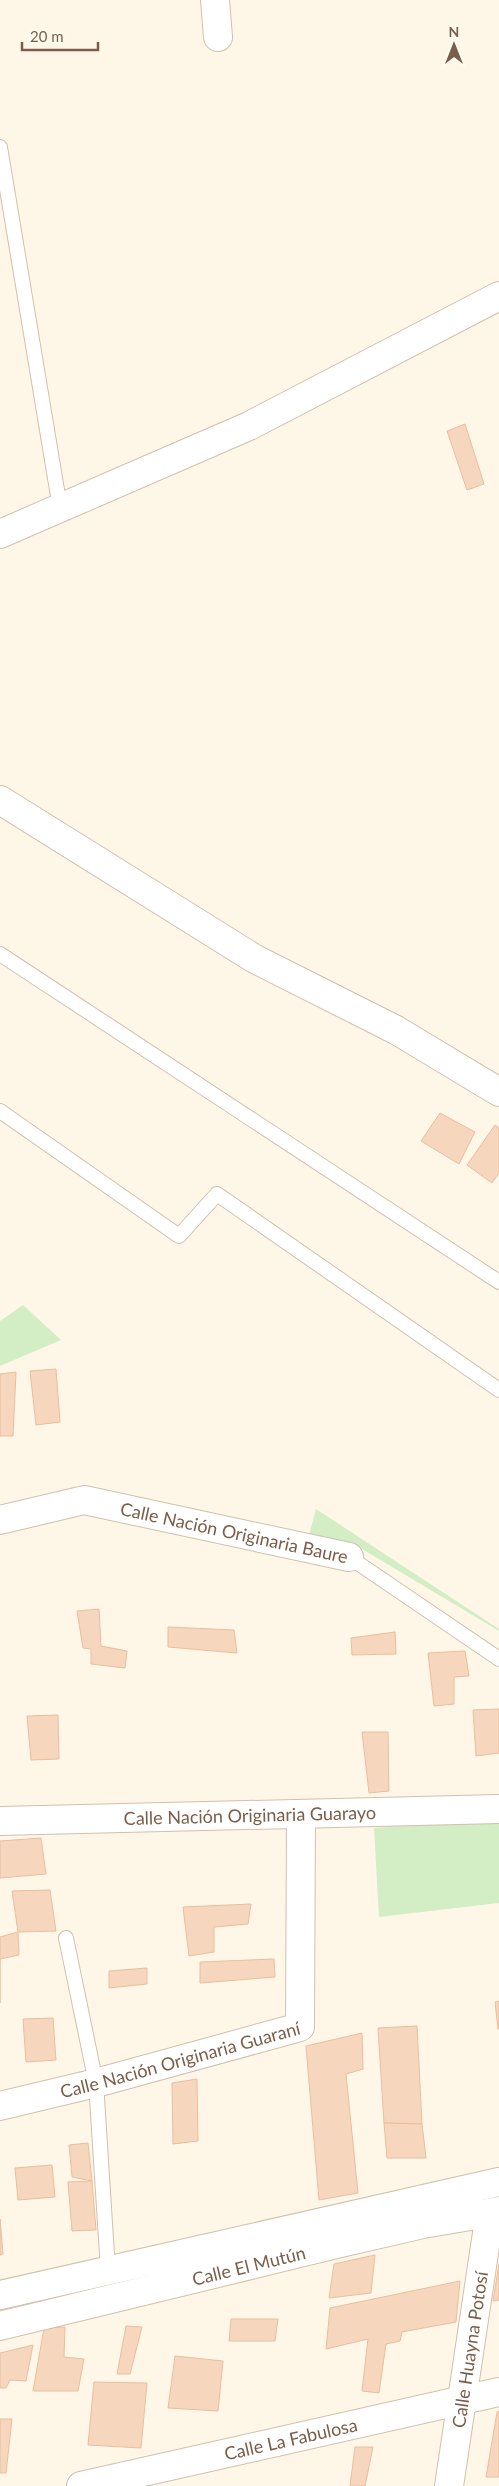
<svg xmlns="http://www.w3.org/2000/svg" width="499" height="2486" font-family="Lato,sans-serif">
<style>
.green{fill:#d3eec5}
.building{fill:#f6d7be;stroke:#eabe9d}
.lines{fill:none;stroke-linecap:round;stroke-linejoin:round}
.lane-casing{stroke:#d2bfac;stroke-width:16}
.street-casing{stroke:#d2bfac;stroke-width:30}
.lane{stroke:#fff;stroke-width:14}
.street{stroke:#fff;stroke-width:28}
.labels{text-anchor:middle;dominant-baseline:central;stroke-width:4;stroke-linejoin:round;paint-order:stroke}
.street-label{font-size:18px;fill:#7b5e49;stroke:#fffaf0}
</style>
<rect width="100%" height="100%" fill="#fef7e8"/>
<g class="green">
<path d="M23,1305L61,1340L0,1366V1321Z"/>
<path d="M316,1509L499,1629V1631L352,1543L309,1535Z"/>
<path d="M499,1819V1903L379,1917L374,1828Z"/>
</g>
<g class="building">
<path d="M465,424L484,484L467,490L447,431Z"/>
<path d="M440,1113L475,1132L459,1164L421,1141Z"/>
<path d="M495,1125L499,1128V1173L492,1183L467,1165Z"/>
<path d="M56,1369L60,1422L36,1425L30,1371Z"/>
<path d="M16,1372L13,1436H0V1374Z"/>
<path d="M99,1609L101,1646L127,1651L125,1668L91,1664V1649L83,1648L77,1611Z"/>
<path d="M168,1627L234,1630L237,1653L168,1647Z"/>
<path d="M395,1632L396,1654L352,1655L351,1638Z"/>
<path d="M465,1651L469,1676L454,1677V1704L434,1706L428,1653Z"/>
<path d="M499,1709V1753L476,1756L473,1710Z"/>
<path d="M58,1715L59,1759L31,1760L27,1716Z"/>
<path d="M362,1732H388L389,1791L369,1793Z"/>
<path d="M41,1838L46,1874L0,1878V1841Z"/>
<path d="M50,1890L56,1931L18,1932L12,1891Z"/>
<path d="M251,1904L248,1924L214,1927V1952L189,1956L183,1907Z"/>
<path d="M18,1932L19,1955L0,1959V2003V1937Z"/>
<path d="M274,1959L275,1977L200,1983V1962Z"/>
<path d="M147,1968V1984L109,1988V1971Z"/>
<path d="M499,2001V2029H498L495,2002Z"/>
<path d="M53,2018L56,2060L26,2062L23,2019Z"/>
<path d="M417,2026L422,2124L384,2123L378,2028Z"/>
<path d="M362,2033L363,2069L346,2074L358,2193L319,2200L306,2046Z"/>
<path d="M197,2079L198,2141L173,2144L172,2083Z"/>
<path d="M384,2123L422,2124L426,2158H387Z"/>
<path d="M88,2143L92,2181L72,2177L69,2145Z"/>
<path d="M52,2165L55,2197L18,2200L15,2168Z"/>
<path d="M92,2181L96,2230L72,2231L68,2182Z"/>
<path d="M0,2219L3,2254L0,2255Z"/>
<path d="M375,2255L371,2293L329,2298L334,2264Z"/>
<path d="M499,2264V2300L493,2301Z"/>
<path d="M460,2281L456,2322L402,2332L400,2341L386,2344L379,2393L362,2391L368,2339L326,2349L330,2308Z"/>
<path d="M231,2319H278L275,2341H229Z"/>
<path d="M126,2326L142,2327L130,2374H117Z"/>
<path d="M65,2327L64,2357L84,2359L78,2391H33L44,2328Z"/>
<path d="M33,2345L26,2381L10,2380L6,2388H0V2353Z"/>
<path d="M175,2356L223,2361L218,2411L168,2408Z"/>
<path d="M94,2382L147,2383L141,2448L88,2445Z"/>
<path d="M499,2411V2477H486L497,2412Z"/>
<path d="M0,2419H12L6,2473H0Z"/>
<path d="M355,2447H373L365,2486H350Z"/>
</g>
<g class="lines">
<defs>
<g id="lane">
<path d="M0,147L60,508"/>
<path d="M0,954L499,1282"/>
<path d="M0,1111L179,1236L217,1194L499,1390"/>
<path d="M349,1557L499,1659"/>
<path d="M66,1938L96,2083L108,2270"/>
</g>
<g id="street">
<path d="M215,0L218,37"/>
<path d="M0,534L249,426L499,296"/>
<path d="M0,800L255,959L396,1030L499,1092"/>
<path id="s1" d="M0,1520L84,1500L349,1557"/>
<path id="s2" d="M0,1821L499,1809"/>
<path id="s3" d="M0,2106L96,2083L300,2027L301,1815"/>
<path d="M0,2295L499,2182"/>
<path id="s4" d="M0,2326L341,2243L423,2224L499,2211"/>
<path id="s5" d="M81,2486L499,2392"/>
<path id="s6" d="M449,2486L490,2213"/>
</g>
</defs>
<use href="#lane" class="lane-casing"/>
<use href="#street" class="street-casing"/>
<use href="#lane" class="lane"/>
<use href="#street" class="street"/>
</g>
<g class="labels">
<g class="street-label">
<text stroke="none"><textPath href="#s1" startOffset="240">Calle Nación Originaria Baure</textPath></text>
<text stroke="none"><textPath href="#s2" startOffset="250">Calle Nación Originaria Guarayo</textPath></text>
<text stroke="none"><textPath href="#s3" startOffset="186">Calle Nación Originaria Guaraní</textPath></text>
<text stroke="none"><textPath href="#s4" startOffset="256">Calle El Mutún</textPath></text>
<text stroke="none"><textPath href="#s6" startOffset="138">Calle Huayna Potosí</textPath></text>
<text stroke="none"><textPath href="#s5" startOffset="215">Calle La Fabulosa</textPath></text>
</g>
</g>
<g transform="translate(454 45)" stroke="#fffaf0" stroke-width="4" paint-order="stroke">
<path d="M0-4L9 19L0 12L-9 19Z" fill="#7b5e49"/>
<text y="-8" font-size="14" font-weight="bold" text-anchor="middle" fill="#7b5e49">N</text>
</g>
<path d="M22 42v8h76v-8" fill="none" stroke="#7b5e49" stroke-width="2.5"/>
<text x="30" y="42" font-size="15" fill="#7b5e49" stroke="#fffaf0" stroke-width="4" paint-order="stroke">20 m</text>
</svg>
